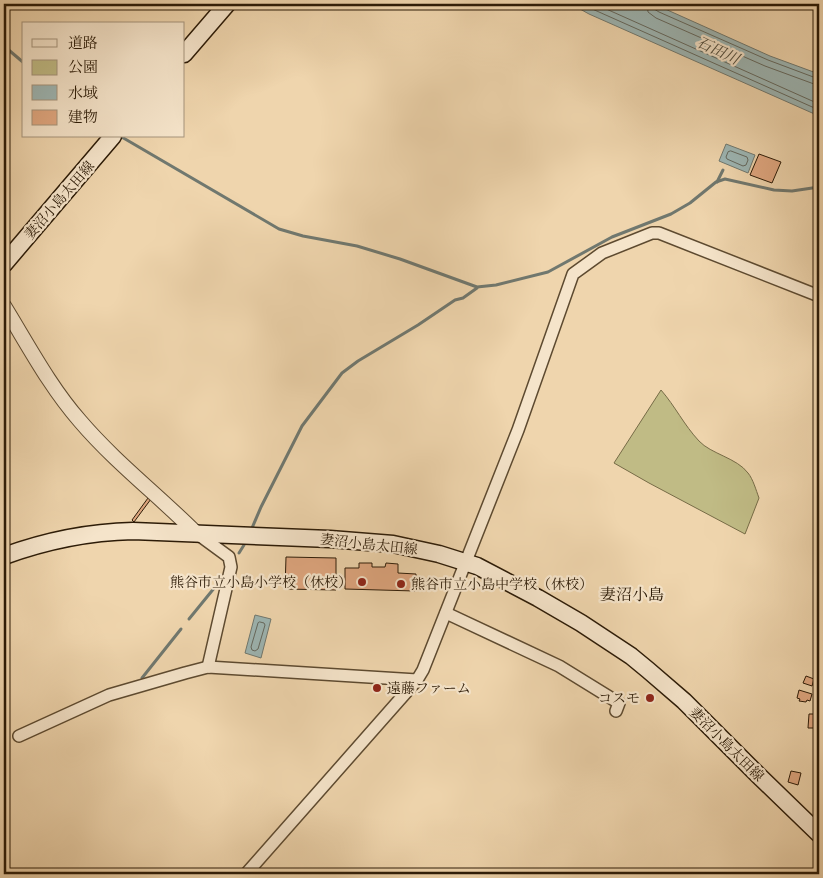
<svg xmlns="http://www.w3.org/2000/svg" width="823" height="878" font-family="'Libre Caslon Text','Noto Serif JP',serif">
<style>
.green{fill:#c0bb85;stroke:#766b46}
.water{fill:#9db6b4;stroke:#70786f}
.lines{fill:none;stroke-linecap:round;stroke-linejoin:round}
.shore{stroke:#64685e;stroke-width:1}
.stream{stroke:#70786f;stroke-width:3}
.building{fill:#e0a780;stroke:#2c1b07}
.minor-casing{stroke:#5d4a30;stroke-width:14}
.tertiary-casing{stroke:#5d4a30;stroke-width:16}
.secondary-casing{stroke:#2c1b07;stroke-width:19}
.minor{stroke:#f5e4ca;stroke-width:11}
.tertiary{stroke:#f5e4ca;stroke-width:14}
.secondary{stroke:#f5e4ca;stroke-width:16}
.poi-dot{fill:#8f2418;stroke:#f5e4ca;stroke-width:2}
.labels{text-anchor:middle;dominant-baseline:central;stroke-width:4.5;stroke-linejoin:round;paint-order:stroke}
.street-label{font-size:14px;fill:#2c1b07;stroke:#f5e4ca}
.poi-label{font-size:14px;fill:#2c1b07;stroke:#f5e4ca;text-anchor:end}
.water-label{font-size:15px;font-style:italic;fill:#4e4a3b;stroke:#f5e4ca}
.quarter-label{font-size:16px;fill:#2c1b07;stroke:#f5e4ca}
</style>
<rect width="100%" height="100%" fill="#efd5ad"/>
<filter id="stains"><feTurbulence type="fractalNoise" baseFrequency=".004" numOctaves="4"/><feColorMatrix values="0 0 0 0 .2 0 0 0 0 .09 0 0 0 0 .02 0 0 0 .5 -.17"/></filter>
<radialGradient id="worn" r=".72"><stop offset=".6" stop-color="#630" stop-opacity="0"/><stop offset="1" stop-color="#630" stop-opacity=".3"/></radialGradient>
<path class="green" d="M661,390C675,406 684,425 699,441C711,454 737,458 748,473C753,479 756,490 759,498L745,534L649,483L614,463Z"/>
<g class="water">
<path d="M571,4H654L770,56L819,74V116L589,14Z"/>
<path d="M726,144L755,155L748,173L719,161Z"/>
<path d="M255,615L271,619L261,658L245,653Z"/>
</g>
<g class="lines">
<g class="shore">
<path d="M581,4L819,110"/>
<path d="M595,4L819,104"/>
<path d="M647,4L648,12L656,18L765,66L814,84L819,85"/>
<path d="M653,4L654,9L659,12L768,60L816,78L819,79"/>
<path d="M731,151L747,157L748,160L746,165L743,166L727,159L726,157L728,152Z"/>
<path d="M260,622L264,623L265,625L258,649L255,651L252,650L251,647L258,623Z"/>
</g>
<g class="stream">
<path d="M4,46L24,63"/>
<path d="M120,136L279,229L303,236L357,246L400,259L477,287L496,285L548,272L612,237L671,214L690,203L716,182L725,179L774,190L792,191L819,187"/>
<path d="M717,182L723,170"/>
<path d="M252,528L261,507L302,426L342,373L358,361L418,325L455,300L463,298L477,288"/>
<path d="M239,553L244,545"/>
<path d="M189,619L224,576"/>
<path d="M142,678L181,629"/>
</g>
</g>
<g class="building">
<path d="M759,154L781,162L772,183L750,175Z"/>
<path d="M148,498L151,499L134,522L132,520Z"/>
<path d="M286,557L336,558V590L285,589Z"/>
<path d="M359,563H372V567H385L386,563L398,564V573L416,574L415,591L345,589V568H359Z"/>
<path d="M806,676L814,679L812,686L803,683Z"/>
<path d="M799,690L812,694L810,701L807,700L806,702L799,701L800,699L797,698Z"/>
<path d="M809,714H819V728H808Z"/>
<path d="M791,771L801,773L798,785L788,782Z"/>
</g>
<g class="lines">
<defs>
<g id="minor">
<path d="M199,535L229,557L231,567L208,667"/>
<path d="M446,613L559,666L619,703L616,711"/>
<path d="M19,736L109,695L185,673L208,667L417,680"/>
<path d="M246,874L417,680L423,670L518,430L573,274L602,253L652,233H659L819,296"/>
</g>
<path id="tertiary" d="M4,306C28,345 50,387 80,421C115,462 158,495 196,533"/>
<g id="secondary">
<path d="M184,54L227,4"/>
<path d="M4,264L113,136"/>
<path d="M4,556C45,541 89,532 133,531L330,539L393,544L439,554L477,566L538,598L581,623L631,656L648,670L684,701L758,775L819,834"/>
</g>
</defs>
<use href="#minor" class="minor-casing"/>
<use href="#tertiary" class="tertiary-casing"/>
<use href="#secondary" class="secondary-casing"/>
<use href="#minor" class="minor"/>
<use href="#tertiary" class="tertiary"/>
<use href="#secondary" class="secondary"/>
</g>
<g class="poi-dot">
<circle cx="362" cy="582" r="5"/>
<circle cx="401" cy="584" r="5"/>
<circle cx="377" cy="688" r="5"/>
<circle cx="650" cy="698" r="5"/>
</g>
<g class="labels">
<g class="street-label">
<text transform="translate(59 200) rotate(-49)">妻沼小島太田線</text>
<text transform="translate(369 544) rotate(6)">妻沼小島太田線</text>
<text transform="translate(727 744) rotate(45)">妻沼小島太田線</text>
</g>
<g class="poi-label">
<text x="352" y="582">熊谷市立小島小学校（休校）</text>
<text x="411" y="584" text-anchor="start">熊谷市立小島中学校（休校）</text>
<text x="387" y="688" text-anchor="start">遠藤ファーム</text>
<text x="640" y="698">コスモ</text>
</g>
<g class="water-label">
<text transform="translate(718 50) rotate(25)">石田川</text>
</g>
<g class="quarter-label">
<text x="632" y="594">妻沼小島</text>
</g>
</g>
<rect width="823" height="878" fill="none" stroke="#efd5ad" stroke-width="20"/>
<rect x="5" y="5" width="813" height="868" fill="none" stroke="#2c1b07" stroke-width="2.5"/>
<rect x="10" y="10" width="803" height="858" fill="none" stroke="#2c1b07"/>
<rect x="22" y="22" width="162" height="115" fill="#f5e4ca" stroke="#a5947c"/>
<rect x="32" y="39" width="25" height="8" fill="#f5e4ca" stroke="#a5947c"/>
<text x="68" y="48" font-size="15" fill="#2c1b07">道路</text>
<rect x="32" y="60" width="25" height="15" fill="#c0bb85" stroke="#a5947c"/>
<text x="68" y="72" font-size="15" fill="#2c1b07">公園</text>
<rect x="32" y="85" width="25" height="15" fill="#9db6b4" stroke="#a5947c"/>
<text x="68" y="98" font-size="15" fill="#2c1b07">水域</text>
<rect x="32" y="110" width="25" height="15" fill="#e0a780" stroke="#a5947c"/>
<text x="68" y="122" font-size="15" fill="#2c1b07">建物</text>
<rect width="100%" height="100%" filter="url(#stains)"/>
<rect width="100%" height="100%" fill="url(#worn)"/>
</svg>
